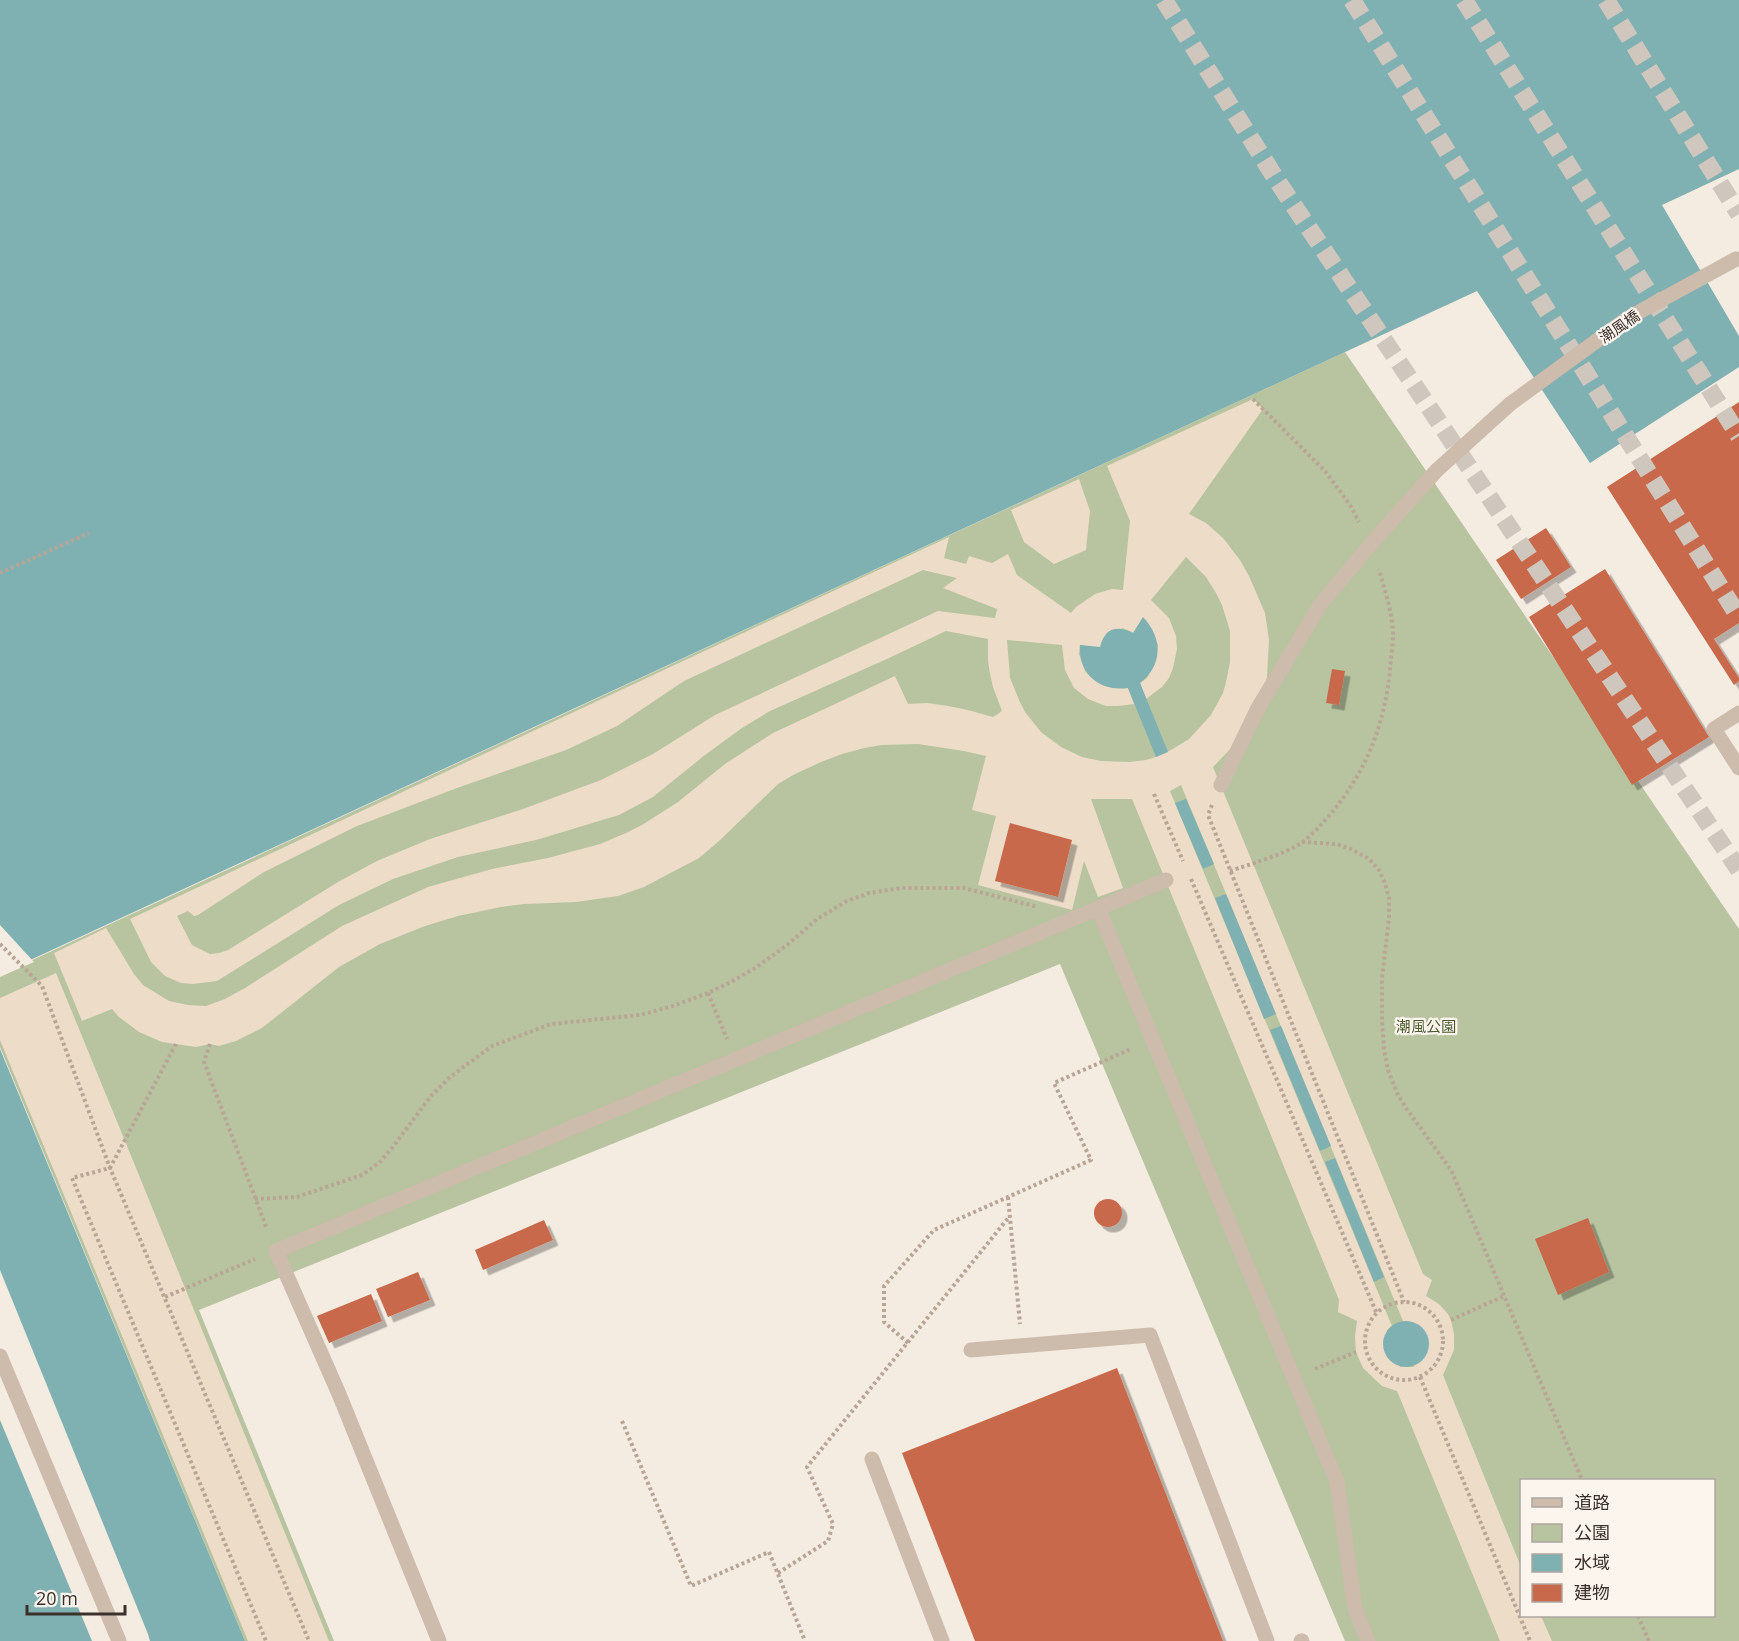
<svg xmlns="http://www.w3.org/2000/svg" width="1739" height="1641" font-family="'Open Sans','Noto Sans JP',sans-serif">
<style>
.green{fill:#b8c4a0;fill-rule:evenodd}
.plaza{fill:#ecdcc8;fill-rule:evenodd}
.water{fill:#7fb0b2}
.pier{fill:#f4ebe1}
.building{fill:#c8694b;filter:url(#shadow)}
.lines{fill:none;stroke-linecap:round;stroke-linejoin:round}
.highway-tunnel{stroke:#cfc6bd;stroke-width:18;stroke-dasharray:18 9;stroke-linecap:butt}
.path{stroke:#b9a596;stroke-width:4;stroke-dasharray:3 3;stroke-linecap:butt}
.lane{stroke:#cdbbac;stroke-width:15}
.street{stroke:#cdbbac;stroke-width:15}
.street-bridge{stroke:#cdbbac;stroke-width:15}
.labels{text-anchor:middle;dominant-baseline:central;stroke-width:4.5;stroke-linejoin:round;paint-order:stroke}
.street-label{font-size:15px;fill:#3b302b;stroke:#fbf5ee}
.park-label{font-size:15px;fill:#4a5a2e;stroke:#fbf5ee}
</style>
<defs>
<filter id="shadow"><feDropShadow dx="5.5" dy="5.5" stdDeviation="0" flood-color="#0004"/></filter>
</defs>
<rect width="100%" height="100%" fill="#f4ebe1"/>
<path class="green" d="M1345,352L1739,929V1641H1345L1060,964L199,1310L334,1641H245L0,1047V975ZM1522,1480H1714V1616H1522Z"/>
<g class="plaza">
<path d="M1253,399L1263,409L1189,514L1206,523L1223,538L1240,560L1249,576L1265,613L1269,640L1267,677L1263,692L1238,741L1213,767L1423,1274L1432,1280L1426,1296L1439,1304L1448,1314L1451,1320L1454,1334V1350L1443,1375L1521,1567L1522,1616H1541L1552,1641H1500L1397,1391L1382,1386L1363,1368L1356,1352L1355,1337L1357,1321L1338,1312L1339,1300L1132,799H1091L1123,888L1098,897L1084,861L1072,910L978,885L996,816L972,810L986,756L964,751L918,744L882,745L864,748L842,754L821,762L793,775L778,784L718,842L699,858L644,887L618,896L576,902L524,904L501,907L458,916L425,926L380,944L339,967L262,1028L236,1041L219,1046L210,1044L196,1047L162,1042L139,1032L119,1017L112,1009L82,1021L54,953L106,928L134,974L143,985L169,1001L188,1005L206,1006L225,999L245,988L342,926L428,887L492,869L548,858L600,844L626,833L642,825L678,802L725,764L773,733L895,676L908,704L927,703L948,706L968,710L993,717L1002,711L993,687L990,674L988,661V639L946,631L889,658L770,711L742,728L705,755L653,797L619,815L536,840L458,857L393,879L339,905L217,981L193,984L181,983L165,976L151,962L130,919L949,537L944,558L966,564L969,556L992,563L1008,554L1017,575L1071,613L1076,607L1095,594L1112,589L1123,590L1130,521L1107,466ZM1186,557L1206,577L1216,593L1222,605L1230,631V662L1226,682L1223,693L1211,715L1189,739L1171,750L1156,757L1146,760L1129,762L1101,761L1082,757L1061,747L1041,732L1025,712L1019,700L1010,678L1007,640L1062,645L1065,670L1074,688L1088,699L1106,706H1118L1134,704L1128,688H1114L1105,686L1091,677L1085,671L1079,654L1080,645L1100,648L1122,628L1127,630L1158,644L1154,666L1147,678L1140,683L1146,699L1162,687L1169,678L1173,668L1177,649L1176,636L1169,618L1151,600ZM923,570L957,578L943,588L997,609L995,618L938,611L715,715L653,754L601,780L523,809L430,839L377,861L338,882L228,950L219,953L210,954L192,945L177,916L188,911L194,916L198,915L264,872L357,826L457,788L566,750L617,726L684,681ZM1181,785L1403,1321H1408L1414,1367H1400L1387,1330L1392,1326L1170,791Z"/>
<path d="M1079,479L1090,511L1086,550L1054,564L1024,542L1011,510Z"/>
<path d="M56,973L125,1141L329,1641H248L0,1040V998Z"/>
</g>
<g class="water">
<path d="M0,0H1739V169L1662,205L1739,336V367L1590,463L1477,291L0,974Z"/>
<path d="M1143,617C1163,638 1163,665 1140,683L1168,752L1156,757L1128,688C1100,692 1078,674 1080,645L1100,647C1105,628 1116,625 1133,633Z"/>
<path d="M1186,799L1214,864L1203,869L1175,803Z"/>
<path d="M1226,894L1276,1014L1264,1019L1215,898Z"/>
<path d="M1281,1026L1331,1146L1320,1151L1270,1030Z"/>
<path d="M0,1049L245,1641H0Z"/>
<path d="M1335,1158L1384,1277L1374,1282L1325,1162Z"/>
<circle cx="1406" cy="1344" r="23"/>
</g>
<g class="pier">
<path d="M0,925L34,962L0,977Z"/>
<path d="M0,1270L148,1634L150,1641H92L0,1420Z"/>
</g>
<g class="building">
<path d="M1739,402V623L1714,639L1739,678V681L1734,685L1607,487Z"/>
<path d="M1546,528L1571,567L1521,599L1496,560Z"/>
<path d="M1605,569L1709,737L1632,785L1529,617Z"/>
<path d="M1332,669L1345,671L1339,705L1326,703Z"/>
<path d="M1010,823L1072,840L1058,897L995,881Z"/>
<circle cx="1108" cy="1213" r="14"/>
<path d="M1588,1218L1609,1272L1558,1295L1535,1239Z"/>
<path d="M544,1220L553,1240L483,1270L475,1250Z"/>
<path d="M418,1272L430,1300L388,1317L376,1289Z"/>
<path d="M371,1294L382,1321L329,1343L317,1316Z"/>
<path d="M1117,1368L1223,1641H975L902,1453Z"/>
</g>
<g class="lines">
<g class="highway-tunnel">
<path d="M1164,0L1276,179L1739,870"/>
<path d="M1352,0L1739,617"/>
<path d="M1464,0L1739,436"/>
<path d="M1606,0L1739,214"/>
</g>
<g class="path">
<path d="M1253,399L1325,471L1350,505L1359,522"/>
<path d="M0,573L89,533"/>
<path d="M1154,794L1183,861"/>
<path d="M1212,805L1208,815L1404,1302"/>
<path d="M1302,842L1336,844L1351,849L1369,859L1379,870L1385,883L1389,899V918L1382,979V1020L1384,1050L1388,1070L1398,1095L1406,1108L1451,1170L1582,1480"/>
<path d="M1230,871C1251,864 1285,854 1303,842C1312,835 1321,825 1329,816C1366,772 1384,727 1390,670C1391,658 1393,645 1393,633C1392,612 1385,590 1379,570"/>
<path d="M1191,879L1377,1314"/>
<path d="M0,944L42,986L110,1168L309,1641"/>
<path d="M708,993L727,1039"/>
<path d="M176,1044L110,1168L72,1178L266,1641"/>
<path d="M210,1044L204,1062L267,1229"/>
<path d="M1008,1197L1020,1324"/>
<path d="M255,1199L297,1197L362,1175L379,1163L392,1148L431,1096L450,1077L492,1046L551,1024L640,1015L673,1006L708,993L731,982L755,968L787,945L817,919L847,901L869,893L901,888H964L1038,907"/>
<path d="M165,1297L255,1259"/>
<circle cx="1404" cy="1341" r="39"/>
<path d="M1451,1320L1504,1296"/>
<path d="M908,1343L884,1322V1286L934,1230L1091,1160L1054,1083L1131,1049"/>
<path d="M1315,1369L1356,1352"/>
<path d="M1420,1377L1530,1641"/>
<path d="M622,1421L691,1586L769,1552L805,1641"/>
<path d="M778,1573L828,1541L833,1524L807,1467L1009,1217"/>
<path d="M1638,1616L1649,1641"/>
</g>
<g class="lane">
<path d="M1739,713L1714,729L1739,768"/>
<path d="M1098,908L1337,1482L1355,1609L1368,1641"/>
<path d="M971,1350L1150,1335L1267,1641"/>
<path d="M0,1356L119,1641"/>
<path d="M872,1459L942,1641"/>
<path d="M439,1641L339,1394L276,1251L1166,880"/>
<path d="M1301,1641H1302"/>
</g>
<path class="street" d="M1221,785L1258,708L1320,605L1370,545L1436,471L1510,404"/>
<path class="street-bridge" d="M1510,404L1628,318L1736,259"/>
</g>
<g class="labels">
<g class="street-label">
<text transform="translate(1619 326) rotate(-34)">潮風橋</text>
</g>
<g class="park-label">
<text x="1426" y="1026">潮風公園</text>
</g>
</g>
<rect x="1520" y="1479" width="195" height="138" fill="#fbf5ee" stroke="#aea6a0" stroke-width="1.5"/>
<rect x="1532" y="1498" width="30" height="9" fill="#cdbbac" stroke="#aea6a0" stroke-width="1.5"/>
<text x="1574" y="1509" font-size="18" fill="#3b302b">道路</text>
<rect x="1532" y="1524" width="30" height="18" fill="#b8c4a0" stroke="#aea6a0" stroke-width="1.5"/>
<text x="1574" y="1539" font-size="18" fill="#3b302b">公園</text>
<rect x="1532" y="1554" width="30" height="18" fill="#7fb0b2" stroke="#aea6a0" stroke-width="1.5"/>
<text x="1574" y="1569" font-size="18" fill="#3b302b">水域</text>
<rect x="1532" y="1584" width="30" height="18" fill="#c8694b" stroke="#aea6a0" stroke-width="1.5"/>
<text x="1574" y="1599" font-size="18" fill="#3b302b">建物</text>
<path d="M27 1605v9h98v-9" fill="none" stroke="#3b302b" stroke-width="3"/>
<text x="36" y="1605" font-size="18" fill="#3b302b" stroke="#fbf5ee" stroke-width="4.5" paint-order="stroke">20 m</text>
</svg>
